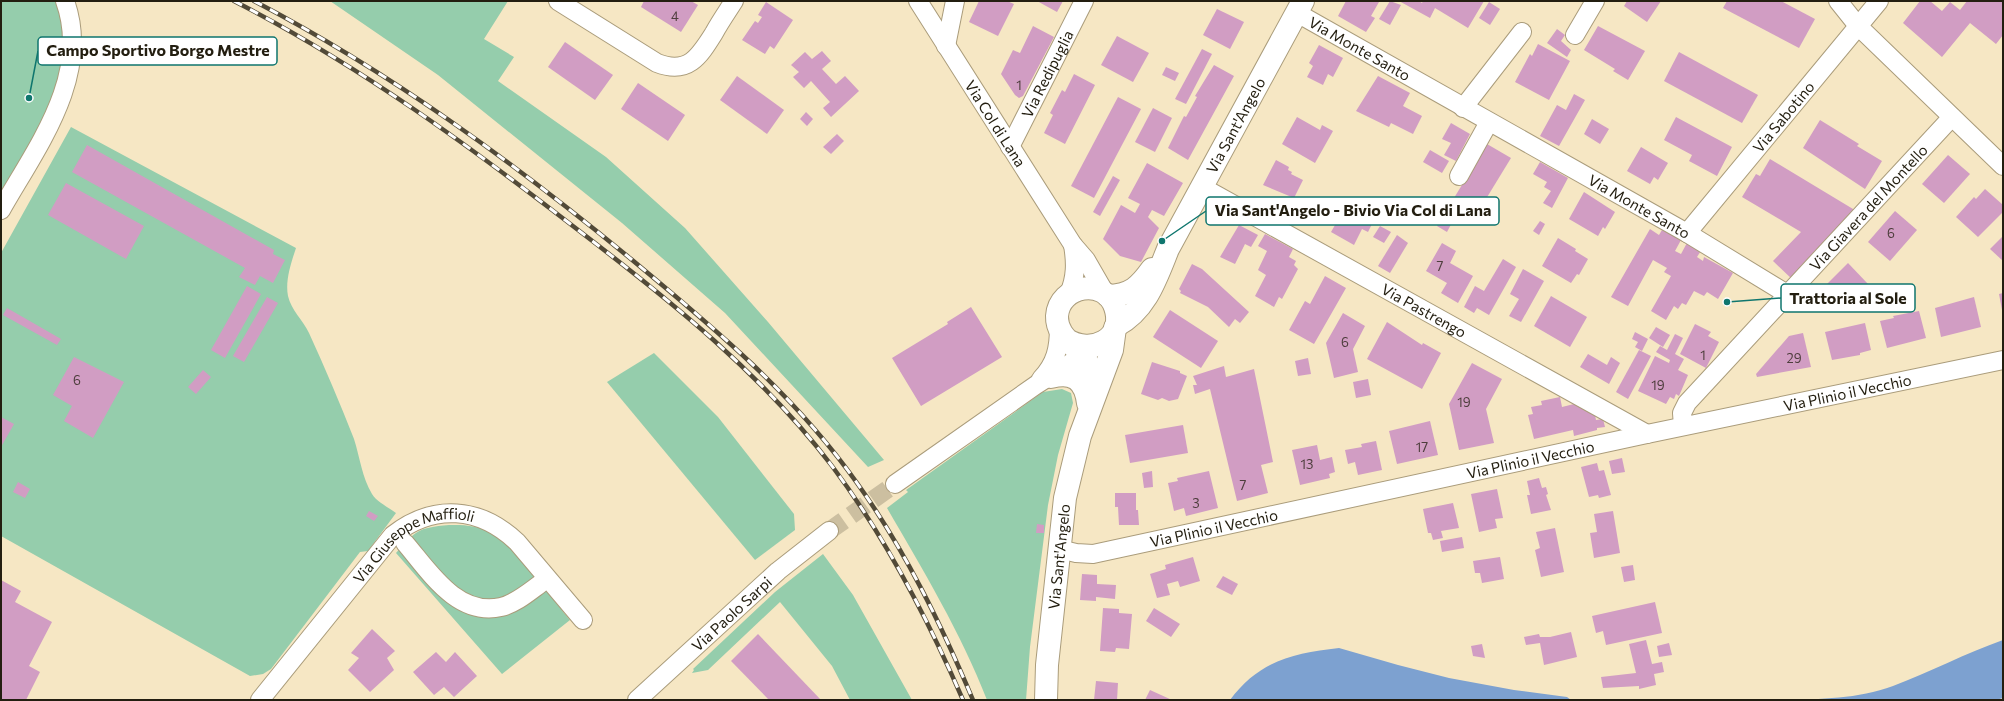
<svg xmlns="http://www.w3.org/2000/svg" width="2004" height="701" font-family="Commissioner,sans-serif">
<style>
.green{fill:#95cdac}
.water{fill:#7da1d0}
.building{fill:#d19dc3}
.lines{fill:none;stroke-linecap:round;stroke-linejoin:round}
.street-tunnel{stroke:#ccbfa0;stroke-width:18;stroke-dasharray:18 9;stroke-linecap:butt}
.street-casing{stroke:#aa9c7b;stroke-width:20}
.secondary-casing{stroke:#aa9c7b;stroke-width:24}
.street{stroke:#fff;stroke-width:18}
.secondary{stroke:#fff;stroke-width:22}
.rail-casing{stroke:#524a38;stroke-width:4.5}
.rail{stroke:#fff;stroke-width:3;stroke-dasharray:9;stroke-linecap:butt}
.labels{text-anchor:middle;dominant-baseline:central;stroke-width:3;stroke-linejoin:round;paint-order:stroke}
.number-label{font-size:13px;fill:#4e3e3d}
.street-label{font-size:15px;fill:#231e10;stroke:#fff}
.leader{fill:none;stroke:#0f766e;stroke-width:1.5}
.callout-dot{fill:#0f766e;stroke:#fff;stroke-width:1.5}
.callout{fill:#fff;stroke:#0f766e;stroke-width:1.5}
.callout-label{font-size:16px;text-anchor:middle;font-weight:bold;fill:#231e10}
</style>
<rect width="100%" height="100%" fill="#f6e7c4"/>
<g class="green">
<path d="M1,1H62L65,11L62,87L1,202Z"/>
<path d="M330,1H508L484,39L514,57L498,81L606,157L685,228L768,322L884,460L868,467L725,313L622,223L438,75Z"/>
<path d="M71,127L296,248C291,263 285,281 288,296C291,310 303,320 309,333C325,368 340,403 354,439C360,458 362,477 372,494C377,502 388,507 396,513L368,551L360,552L271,669L263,674L250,676L1,536V253Z"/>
<path d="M654,353L718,417L794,514L795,530L755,560L607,382Z"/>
<path d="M1062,389L1071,393L1073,403L1058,455L1048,505L1030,647L1026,700H987C961,633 923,570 887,508L908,492L906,490L1043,392Z"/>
<path d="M449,525C463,525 476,525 489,532C516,546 549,595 570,620L502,674L396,553C417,530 417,528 449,525Z"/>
<path d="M823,554L853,595L912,700H850L832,666L780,602L708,670L692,673L694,670L693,669L775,592Z"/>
</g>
<g class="water">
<path d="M2003,640V698L1996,700H1784C1820,699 1858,699 1893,686C1930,672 1966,653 2003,640Z"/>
<path d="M1339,648L1398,665L1449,678L1514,690L1567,697L1571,700H1230C1259,661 1293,653 1339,648Z"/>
</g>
<g class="building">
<path d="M644,1H691L698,5L681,32L641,7Z"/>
<path d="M979,1H1007L1014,4L998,36L969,22Z"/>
<path d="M1037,1H1063L1057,12Z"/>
<path d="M1346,1L1379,2L1371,16L1375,18L1366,32L1338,16Z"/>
<path d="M1390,1L1401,5L1390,25L1379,19Z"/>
<path d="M1399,1H1419L1422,3L1423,1H1484L1468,28L1435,8L1430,18Z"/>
<path d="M1627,1H1661L1647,22L1624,6Z"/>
<path d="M1727,1H1781L1815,19L1799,48L1723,8Z"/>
<path d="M1920,1H1930L1942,11L1950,2L1960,10L1967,1H2003V35L1996,44L1970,23L1942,57L1903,23Z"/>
<path d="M766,2L793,20L774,49L770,46L765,54L742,40L755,21L758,23L762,17L758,15Z"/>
<path d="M1489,2L1500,9L1490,25L1479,18Z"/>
<path d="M1217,9L1244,22L1230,49L1203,35Z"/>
<path d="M1033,26L1054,37L1023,96L1019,98L1015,95L1001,74L1013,50L1020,53Z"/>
<path d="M1598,26L1645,51L1628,80L1613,71L1615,69L1584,50Z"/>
<path d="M1557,29L1565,35L1561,41L1571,50L1567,57L1547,43Z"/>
<path d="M1117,36L1149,53L1133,82L1101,65Z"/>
<path d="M565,42L613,75L595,100L548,67Z"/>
<path d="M1538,44L1570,61L1549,100L1515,82L1530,54L1532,56Z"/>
<path d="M1319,45L1343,58L1333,77L1328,74L1323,85L1307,77L1313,66L1309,63Z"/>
<path d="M1202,49L1212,54L1186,104L1175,99Z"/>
<path d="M822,51L831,61L822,69L836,84L845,76L859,91L831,117L823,108L830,102L811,81L804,88L793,77L799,72L791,65L805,52L812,59Z"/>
<path d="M1679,52L1758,95L1742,123L1664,81Z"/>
<path d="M1214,65L1234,76L1188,160L1168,148L1184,116L1186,117L1197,97L1195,96Z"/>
<path d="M1166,67L1179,73L1175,81L1162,75Z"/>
<path d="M1074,74L1095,85L1065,144L1044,133L1053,115L1050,113L1062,90L1065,92Z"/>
<path d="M737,76L784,110L767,134L720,100Z"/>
<path d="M1378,76L1410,93L1403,106L1422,116L1413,134L1391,123L1389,127L1356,111Z"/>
<path d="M638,83L685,115L668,141L621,109Z"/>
<path d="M1574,94L1585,100L1559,146L1540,136L1557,105L1566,110Z"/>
<path d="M1118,97L1141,109L1094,198L1071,186Z"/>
<path d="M1153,108L1172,118L1155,152L1135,142Z"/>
<path d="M806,112L813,119L807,126L800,119Z"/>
<path d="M1297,117L1320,130L1322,125L1333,131L1315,163L1282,144Z"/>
<path d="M1676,117L1732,147L1717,176L1689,161L1692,155L1664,140Z"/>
<path d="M1592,119L1609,129L1600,144L1584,134Z"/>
<path d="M1820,120L1859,144L1857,146L1882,161L1865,189L1803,148Z"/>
<path d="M1451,123L1470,134L1456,161L1444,155L1451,143L1442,139Z"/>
<path d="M837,134L844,141L831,154L823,147Z"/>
<path d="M1487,144L1511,158L1478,212L1454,198Z"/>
<path d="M87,145L274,250L273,254L285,260L273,283L260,276L255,285L239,277L245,268L72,172Z"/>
<path d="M1641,147L1668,163L1658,180L1654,177L1650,184L1627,171Z"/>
<path d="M1430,150L1449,161L1442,173L1423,162Z"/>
<path d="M1948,155L1970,174L1944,203L1922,184Z"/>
<path d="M1770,159L1858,212L1794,281L1773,261L1801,232L1742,197L1756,174L1760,176Z"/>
<path d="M1276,160L1289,167L1288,170L1292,172L1291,174L1303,180L1294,198L1263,185Z"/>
<path d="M1540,162L1568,178L1552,208L1543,203L1551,191L1544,187L1547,182L1533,174Z"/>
<path d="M1147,163L1183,183L1164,216L1152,210L1148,217L1159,228L1141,262L1120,256L1103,239L1121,205L1135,213L1140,204L1128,198Z"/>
<path d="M1113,176L1120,180L1100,216L1093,212Z"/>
<path d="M66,183L144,226L126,259L48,215Z"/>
<path d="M1985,189L2003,205V212L1978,237L1956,217L1974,197L1976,199Z"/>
<path d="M1584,192L1615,212L1605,229L1603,227L1598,236L1569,219Z"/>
<path d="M1346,206L1363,215L1365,211L1376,216L1368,232L1362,229L1354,245L1331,232Z"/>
<path d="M1446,207L1457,213L1447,232L1437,226Z"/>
<path d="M1895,211L1917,230L1890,261L1868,242Z"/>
<path d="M1540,221L1545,224L1539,235L1533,231Z"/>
<path d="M1239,225L1258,235L1251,247L1245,244L1235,264L1220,257Z"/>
<path d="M1380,226L1391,232L1384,243L1373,237Z"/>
<path d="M1650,229L1659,235L1662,230L1681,240L1675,251L1681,254L1688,241L1702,249L1697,257L1703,261L1704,257L1733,273L1718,299L1707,292L1704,296L1694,291L1686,305L1682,303L1678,309L1674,306L1666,320L1651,311L1671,276L1664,272L1667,268L1653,260L1628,306L1611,297Z"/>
<path d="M1265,234L1293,249L1289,257L1296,261L1294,265L1298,269L1282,299L1279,297L1274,307L1255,296L1266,275L1258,270L1267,251L1258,246Z"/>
<path d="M1397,235L1408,243L1390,273L1378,266Z"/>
<path d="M2003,236V261L1990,249Z"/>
<path d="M1558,238L1576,249L1575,251L1588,259L1579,275L1577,274L1571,283L1542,266Z"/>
<path d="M1442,243L1456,251L1450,263L1473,276L1458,303L1441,293L1447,283L1426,271Z"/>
<path d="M1503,259L1516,267L1489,315L1477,308L1474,313L1464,307L1475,286L1484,291Z"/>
<path d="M1848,263L1868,284L1840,311L1820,291Z"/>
<path d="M1192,264L1202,269L1249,312L1240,323L1235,319L1229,327L1208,307L1180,293L1181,291L1179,289Z"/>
<path d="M1523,269L1544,281L1521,322L1509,316L1519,299L1510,294Z"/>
<path d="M1325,276L1346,288L1314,344L1289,330L1305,301L1310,304Z"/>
<path d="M247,286L261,294L225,358L211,350Z"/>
<path d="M2003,293V310H2002L1999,294Z"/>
<path d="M1551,296L1587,317L1570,347L1534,326Z"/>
<path d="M267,297L278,303L244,362L233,356Z"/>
<path d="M1974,297L1981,327L1941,337L1935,308Z"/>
<path d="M971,307L1002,357L921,406L892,358L948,324L947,322Z"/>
<path d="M7,308L61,339L57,345L3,315Z"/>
<path d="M1170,310L1218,341L1201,368L1153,337Z"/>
<path d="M1919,311L1926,338L1887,348L1880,321L1894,318L1893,316Z"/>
<path d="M1343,313L1365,326L1353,349L1358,372L1334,378L1326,343Z"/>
<path d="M1387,322L1422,345L1423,343L1441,353L1422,389L1367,359Z"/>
<path d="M1865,323L1871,350L1860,353V355L1832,360L1825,332Z"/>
<path d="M1695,324L1711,332L1708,336L1719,342L1706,368L1680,354Z"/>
<path d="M1656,327L1670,335L1663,347L1649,338Z"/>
<path d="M1635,332L1648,339L1642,351L1635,347L1638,342L1632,339Z"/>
<path d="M1803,333L1811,367L1757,377L1756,374L1789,336Z"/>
<path d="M1675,334L1683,338L1675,354L1684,359L1678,370L1688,375L1679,396L1676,394L1674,399L1670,397L1666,404L1638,391L1655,356L1669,363L1670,360L1656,352L1660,346L1667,350Z"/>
<path d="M1639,350L1651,356L1628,399L1616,392Z"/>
<path d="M1588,354L1607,365L1611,357L1620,363L1609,384L1580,367Z"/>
<path d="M74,357L124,382L93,438L64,421L72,406L53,395Z"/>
<path d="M1308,358L1311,374L1298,376L1295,361Z"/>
<path d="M1152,362L1180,371V373L1187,376L1178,399L1169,401L1162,398L1158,400L1141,394Z"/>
<path d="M1472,363L1502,379L1486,409L1494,443L1459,450L1449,404Z"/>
<path d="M1224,366L1226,377L1254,369L1273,462L1261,465L1268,493L1237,501L1210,389L1195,394L1193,385H1197L1193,376Z"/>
<path d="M203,370L211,377L196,394L188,387Z"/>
<path d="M1368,379L1371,395L1356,398L1353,382Z"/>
<path d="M1560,397L1562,407L1574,404L1595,415L1596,420L1603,419L1605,427L1597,428V430L1574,436L1573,430L1534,439L1528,415L1533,414L1531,407L1542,405L1541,401Z"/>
<path d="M1,417L14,424L1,447Z"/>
<path d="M1430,421L1438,455L1397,464L1389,431Z"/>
<path d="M1183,425L1188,453L1130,463L1125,435Z"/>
<path d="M1376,441L1382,470L1358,475L1355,462L1348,464L1345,450L1362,447L1361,444Z"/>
<path d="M1317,445L1320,460L1332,457L1335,472L1329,474L1330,478L1300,485L1292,450Z"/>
<path d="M1622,458L1625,472L1612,474L1609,461Z"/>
<path d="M1597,463L1599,471L1604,470L1611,495L1599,498L1598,495L1589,497L1581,467Z"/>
<path d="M1152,471L1153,487L1144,488L1142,473Z"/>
<path d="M1209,471L1218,508L1186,516L1184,508L1174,511L1168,483L1178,481L1177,478Z"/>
<path d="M1539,478L1542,488L1546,487L1548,494L1546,495L1551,510L1531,514L1527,495H1530L1527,481Z"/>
<path d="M18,482L30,489L25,498L13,492Z"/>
<path d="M1497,489L1503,518L1495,519L1497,528L1479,532L1471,494Z"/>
<path d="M1115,493H1136V510H1138L1139,525H1119L1118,507H1115Z"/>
<path d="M1453,503L1459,528L1441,531L1443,538L1433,540L1431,533H1428L1423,509Z"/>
<path d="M369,511L378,516L374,521L366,516Z"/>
<path d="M1613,511L1620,553L1594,558L1590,533L1597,532L1594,514Z"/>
<path d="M1037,524L1044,525V533H1036Z"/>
<path d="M1555,528L1564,572L1541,577L1535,550L1540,548L1536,532Z"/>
<path d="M1462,537L1464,548L1442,552L1440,541Z"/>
<path d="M1193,557L1200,581L1180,587L1178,581L1167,584L1170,595L1157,598L1150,574L1166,569L1165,565Z"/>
<path d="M1500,557L1504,579L1482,583L1480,573H1475L1473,561Z"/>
<path d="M1633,565L1635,580L1624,582L1621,567Z"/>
<path d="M1082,574L1097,575V584L1116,585L1115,599L1096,597V601L1080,600Z"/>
<path d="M1223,576L1238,584L1232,595L1216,587Z"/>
<path d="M1,580L21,591L15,602L52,622L29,666L40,672L26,700H1Z"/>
<path d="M1655,602L1662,633L1606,645L1603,631L1596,633L1592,616Z"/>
<path d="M1103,608L1119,609V613L1132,614L1129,649L1116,648L1115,652L1100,651Z"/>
<path d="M1154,608L1180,624L1171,637L1146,621Z"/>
<path d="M372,629L395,651L387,658L394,670L370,692L348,670L359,658L351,653Z"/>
<path d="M1571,632L1577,657L1544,665L1540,643L1526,645L1524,637L1539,634L1540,637H1550Z"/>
<path d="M758,634L821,700H769L731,661Z"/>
<path d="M1646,640L1652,664L1662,662L1664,672L1654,674L1656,685L1639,689V686L1603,688L1601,677L1636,673L1629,644Z"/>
<path d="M1669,643L1672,655L1659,657L1657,646Z"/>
<path d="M1482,644L1485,658L1473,656L1471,646Z"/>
<path d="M436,652L446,662L455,652L477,676L454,697L444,687L434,695L413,672Z"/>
<path d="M1096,681L1118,683L1117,700H1094Z"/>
<path d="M1150,690L1172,700H1145Z"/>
</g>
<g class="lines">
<path class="street-tunnel" d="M829,531L895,484"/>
<defs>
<g id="street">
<path d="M558,1L657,63C688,75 699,57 714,33C720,22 727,12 734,1"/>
<path id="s1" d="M918,1L1073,245L1086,260L1105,293"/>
<path d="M1838,1L1858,26L2003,166"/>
<path id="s2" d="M1297,13L1687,233L1787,294"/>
<path d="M1575,35L1595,1"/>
<path d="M946,46L955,1"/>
<path d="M1463,108L1522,32"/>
<path id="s3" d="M1010,147L1084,1"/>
<path d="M1459,176L1489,122"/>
<path id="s4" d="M1202,187L1647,434"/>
<path d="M1,210C36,148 92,76 65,1"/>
<path id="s5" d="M1687,233L1879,1"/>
<path d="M1069,294C1076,277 1076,263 1073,245"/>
<path d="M1041,379C1056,363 1059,348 1059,327"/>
<path id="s6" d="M1683,426L1682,413L1687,403L1952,117"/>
<path d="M895,484L1036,385L1094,348"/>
<path d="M405,543C429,571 457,617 501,607C515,604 529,592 540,584"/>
<path id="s7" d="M1059,549L1076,553L1093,554L1647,434L2003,360"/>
<path id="s8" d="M260,700L393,535C434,503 480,507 517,542L583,620"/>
<path id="s9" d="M637,700L778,571L829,531"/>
</g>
<g id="secondary">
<path d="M1108,296C1131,295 1139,287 1152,269"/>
<path id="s10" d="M1116,326C1146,310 1156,279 1168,249L1303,1"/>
<path d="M1066,339C1091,356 1126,339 1115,307C1105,277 1059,285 1057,316C1056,348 1103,350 1090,396"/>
<path d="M1051,377C1073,371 1085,380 1088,403"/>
<path id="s11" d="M1046,700L1047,665L1065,498L1080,436L1112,350L1115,328"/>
</g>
</defs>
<use href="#street" class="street-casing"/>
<use href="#secondary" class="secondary-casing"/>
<use href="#street" class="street"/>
<use href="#secondary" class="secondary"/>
<defs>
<g id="rail">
<path d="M234,1C359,65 471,147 582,233C672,302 763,375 832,466C886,538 927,617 963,700"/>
<path d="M254,1C390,72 513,162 631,259C713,327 795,395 857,483C905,550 941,624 973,700"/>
</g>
</defs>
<use href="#rail" class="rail-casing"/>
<use href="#rail" class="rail"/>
</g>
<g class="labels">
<g class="number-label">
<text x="675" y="16">4</text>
<text x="1019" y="85">1</text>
<text x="1891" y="233">6</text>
<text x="1440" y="266">7</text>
<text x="1345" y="342">6</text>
<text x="1703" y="355">1</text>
<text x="1794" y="358">29</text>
<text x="77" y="380">6</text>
<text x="1658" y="385">19</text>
<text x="1464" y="402">19</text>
<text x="1422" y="447">17</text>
<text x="1307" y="464">13</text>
<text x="1243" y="485">7</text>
<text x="1196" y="503">3</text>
</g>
<g class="street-label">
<text stroke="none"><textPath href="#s2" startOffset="72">Via Monte Santo</textPath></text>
<text stroke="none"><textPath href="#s3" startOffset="82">Via Redipuglia</textPath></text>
<text stroke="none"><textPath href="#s5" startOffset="151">Via Sabotino</textPath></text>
<text stroke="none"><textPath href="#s1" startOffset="145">Via Col di Lana</textPath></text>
<text stroke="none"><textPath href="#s10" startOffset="236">Via Sant'Angelo</textPath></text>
<text stroke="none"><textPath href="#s2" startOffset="393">Via Monte Santo</textPath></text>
<text stroke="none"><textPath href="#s6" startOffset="291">Via Giavera del Montello</textPath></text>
<text stroke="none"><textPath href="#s4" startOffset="254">Via Pastrengo</textPath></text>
<text stroke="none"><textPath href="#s7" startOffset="806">Via Plinio il Vecchio</textPath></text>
<text stroke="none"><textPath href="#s7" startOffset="482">Via Plinio il Vecchio</textPath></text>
<text stroke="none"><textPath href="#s7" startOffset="158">Via Plinio il Vecchio</textPath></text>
<text stroke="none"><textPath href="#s8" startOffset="226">Via Giuseppe Maffioli</textPath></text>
<text stroke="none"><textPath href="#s11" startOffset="144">Via Sant'Angelo</textPath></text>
<text stroke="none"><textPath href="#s9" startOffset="128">Via Paolo Sarpi</textPath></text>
</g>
</g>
<path class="leader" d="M29 98L38 51M1162 241L1206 211M1727 302L1781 298"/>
<g class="callout-dot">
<circle cx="29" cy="98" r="4"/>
<circle cx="1162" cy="241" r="4"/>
<circle cx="1727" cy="302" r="4"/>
</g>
<g class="callout">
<rect x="38" y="37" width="239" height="28" rx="4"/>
<rect x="1206" y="197" width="293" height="28" rx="4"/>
<rect x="1781" y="284" width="134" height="28" rx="4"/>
</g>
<g class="callout-label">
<text x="158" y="56">Campo Sportivo Borgo Mestre</text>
<text x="1353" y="216">Via Sant'Angelo - Bivio Via Col di Lana</text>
<text x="1848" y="304">Trattoria al Sole</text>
</g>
<rect width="2004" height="701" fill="none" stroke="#231e10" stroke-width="4"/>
</svg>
